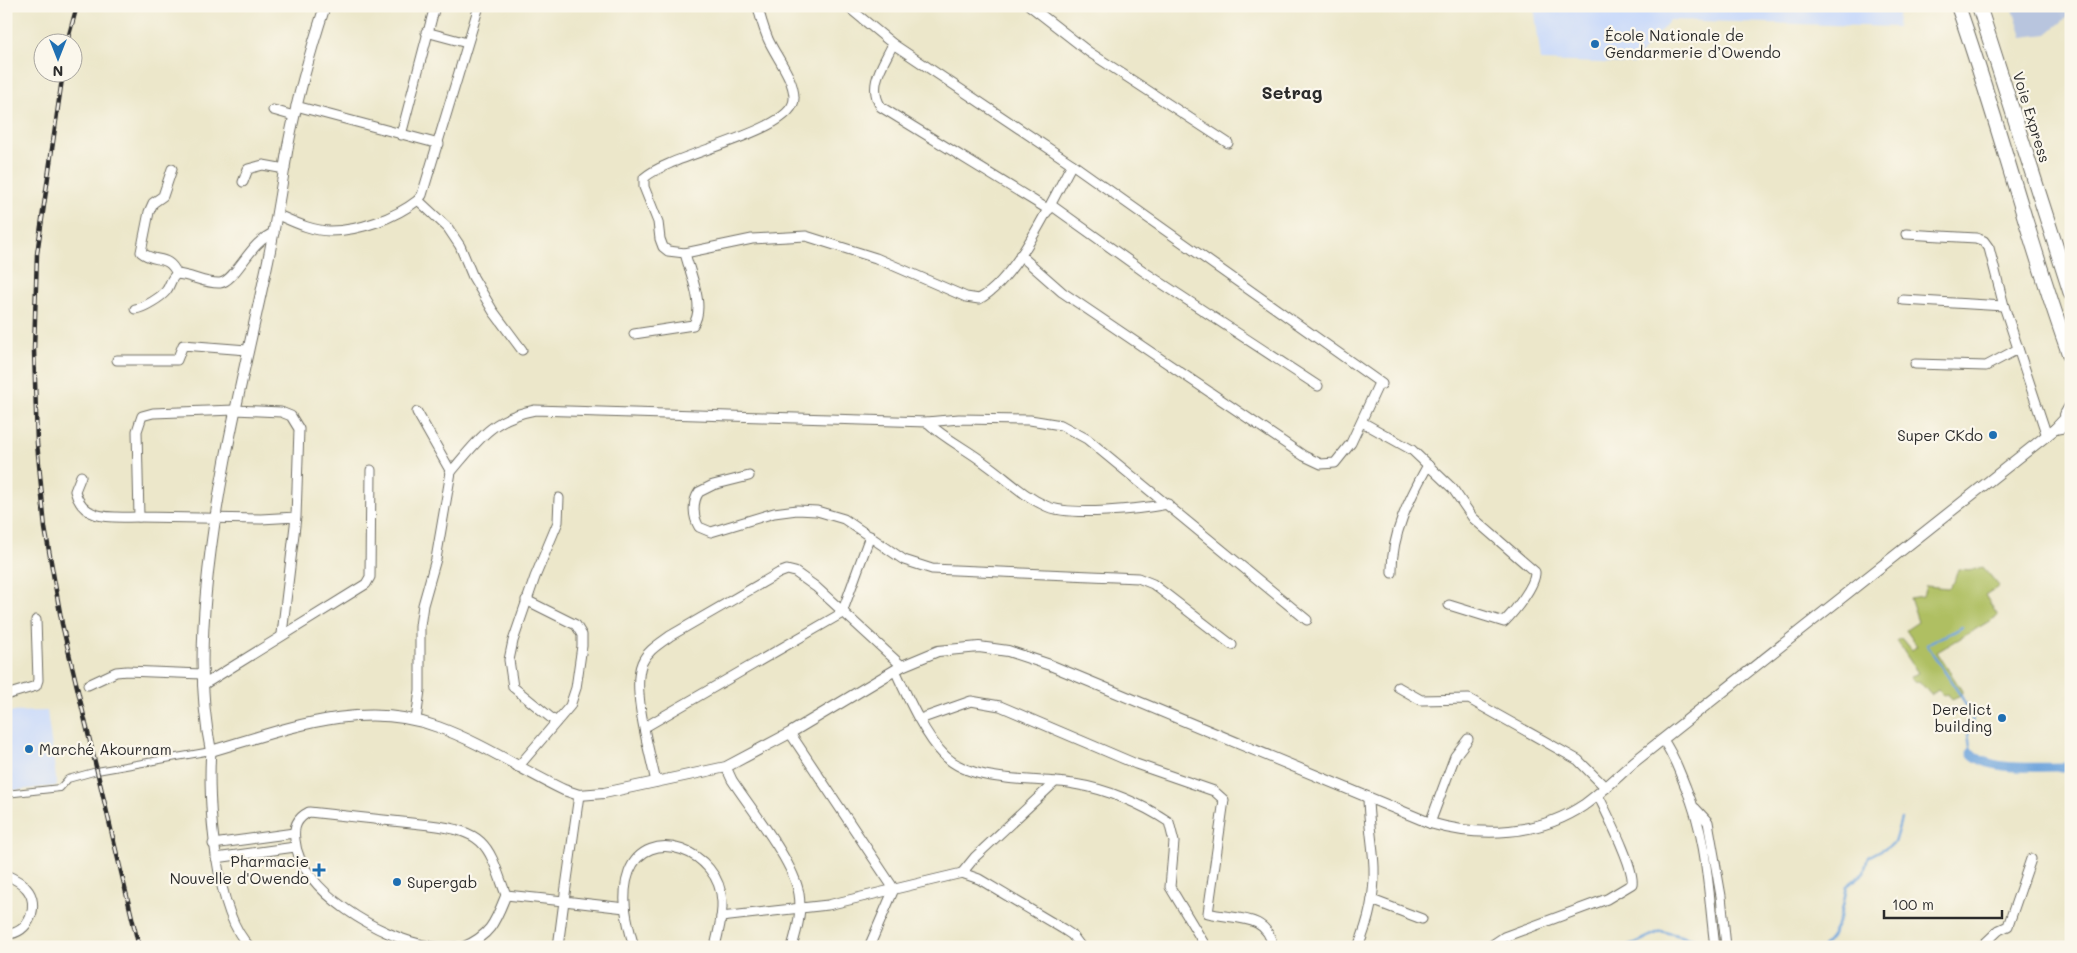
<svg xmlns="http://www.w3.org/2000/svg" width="2077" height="953" font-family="Mali,sans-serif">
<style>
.built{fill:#ccdbf9}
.industrial{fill:#b8c5de}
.green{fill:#afbf62;stroke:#6d7546}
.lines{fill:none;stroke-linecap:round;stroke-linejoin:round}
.stream{stroke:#6ea4dc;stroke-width:2.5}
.canal{stroke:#6ea4dc;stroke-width:9}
.pedestrian-casing{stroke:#6f6d63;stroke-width:8}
.minor-casing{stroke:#6f6d63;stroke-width:11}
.tertiary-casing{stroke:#6f6d63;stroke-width:12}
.trunk-casing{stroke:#6f6d63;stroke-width:16}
.pedestrian{stroke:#fff;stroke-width:6}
.minor{stroke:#fff;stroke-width:9}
.tertiary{stroke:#fff;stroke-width:10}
.trunk{stroke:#fff;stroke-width:14}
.rail-casing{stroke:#2b2b2b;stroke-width:4.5}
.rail{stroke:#fbf7ec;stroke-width:2.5;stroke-dasharray:8;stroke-linecap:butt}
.poi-dot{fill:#1f6fb2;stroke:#fbf7ec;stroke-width:2}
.labels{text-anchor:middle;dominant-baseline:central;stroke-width:4.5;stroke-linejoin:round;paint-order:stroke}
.poi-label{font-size:15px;fill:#2b2b2b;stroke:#fbf7ec;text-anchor:start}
.street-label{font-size:15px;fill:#2b2b2b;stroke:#fbf7ec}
.quarter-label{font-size:18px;font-weight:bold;fill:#2b2b2b;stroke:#fbf7ec}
</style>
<rect width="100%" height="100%" fill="#fbf7ec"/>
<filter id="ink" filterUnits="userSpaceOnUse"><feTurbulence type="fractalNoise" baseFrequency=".02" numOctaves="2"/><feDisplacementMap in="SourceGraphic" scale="10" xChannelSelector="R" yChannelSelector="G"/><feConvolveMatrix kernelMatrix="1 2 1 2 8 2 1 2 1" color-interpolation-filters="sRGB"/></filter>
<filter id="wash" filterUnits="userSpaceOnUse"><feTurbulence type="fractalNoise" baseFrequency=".0096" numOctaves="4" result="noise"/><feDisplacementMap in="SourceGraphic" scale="20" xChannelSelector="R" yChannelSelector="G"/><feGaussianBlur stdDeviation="1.12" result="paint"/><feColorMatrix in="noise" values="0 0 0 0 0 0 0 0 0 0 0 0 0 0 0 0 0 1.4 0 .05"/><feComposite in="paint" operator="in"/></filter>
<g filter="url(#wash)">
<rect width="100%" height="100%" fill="#ece7ca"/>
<g class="built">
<path d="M1534,6H1899L1897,27L1670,20L1633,64L1541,61Z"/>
<path d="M47,711L57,786L6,791V712Z"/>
</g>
<path class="industrial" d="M2012,6H2071V14L2047,34L2022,37Z"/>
<path class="green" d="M1983,567L1999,586L1985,595L1998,616L1937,652L1962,691L1961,696L1952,700L1948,694L1943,695L1938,690L1931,695L1919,681L1915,683L1910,677L1918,673L1897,641L1902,638L1912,650L1917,646L1906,630L1918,622L1910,598L1923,596L1926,586L1948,588L1954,582L1958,569L1972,570Z"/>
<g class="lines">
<g class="stream">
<path d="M1962,627C1950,636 1935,637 1927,645L1961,696L1971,715L1973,722L1968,734L1971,753"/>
<path d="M1718,944L1738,947"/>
<path d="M1627,947L1661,931L1712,944"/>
<path d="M1823,947L1831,937L1841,916L1847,886L1864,873L1868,857L1894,843L1901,819"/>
</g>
<path class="canal" d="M1971,753C1989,773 2045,766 2071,767"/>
</g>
</g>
<g filter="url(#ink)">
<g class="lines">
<defs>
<path id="pedestrian" d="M6,794L60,788L68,779L97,771L211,751"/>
<g id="minor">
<path d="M758,6C760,17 764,29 768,39C776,57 794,78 794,98C795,132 669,154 644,178V187L658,222L660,239L663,247L668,251L685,253L752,239L806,236L876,258L966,297L979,299C1016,280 1052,200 1072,164"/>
<path d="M847,6L893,44L1072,164L1382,384"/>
<path d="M1030,6L1089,52L1228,143"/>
<path d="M426,32L467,43"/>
<path d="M893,44C883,65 867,85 881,107L1049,210"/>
<path d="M296,106L439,144"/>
<path d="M273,110L294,116"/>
<path d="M401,135L435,6"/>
<path d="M172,169L163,196L153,203L149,212L141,252C155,264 168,253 177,274"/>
<path d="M243,182L248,169L263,165L285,169"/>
<path d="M418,200L448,228L460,246L473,277L493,311L522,350"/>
<path d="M1051,205L1146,273L1318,386"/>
<path d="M278,215C294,222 312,231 330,231C359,231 395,218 418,200L422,195L479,6"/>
<path d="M1906,234L1976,238L1984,241L1989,248L2004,306L2047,436"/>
<path d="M1020,255L1062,292L1304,456L1321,464L1335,463L1351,443L1379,383"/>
<path d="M1903,300L2004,306"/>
<path d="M135,309C144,308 161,297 166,291C171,285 170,278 177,274C191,275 206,284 220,283C236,281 250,241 274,233"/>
<path d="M634,334L693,325C706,307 690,274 685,253"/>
<path d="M117,360H177L183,345L247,350"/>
<path d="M1915,364L1986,366L2018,349"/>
<path d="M927,422C945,439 967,449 986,464C1006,478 1023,496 1046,506C1070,517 1141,509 1168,504"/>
<path d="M1362,422L1412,450L1453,489L1473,518L1535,572C1536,585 1514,612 1504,622L1449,605"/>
<path d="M451,472C478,440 492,418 535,410L927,422L959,419L1030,420L1061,425L1087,439L1307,620"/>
<path d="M81,476L75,491C83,522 113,517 139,517"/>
<path d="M749,476L713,485L699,492C692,502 693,517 699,527L711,532L774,513L797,510L817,511L844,519L904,560L932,569L1138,578L1153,584L1232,645"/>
<path d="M1392,573C1391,535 1409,499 1428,465"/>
<path d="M843,610L870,536"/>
<path d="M282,634L296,517L299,429L291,416L281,412L235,410L153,413L142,416L137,431L139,517L261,519L296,517"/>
<path d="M895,670C907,696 924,735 945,756C975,785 1036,777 1074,784C1107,789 1142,804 1169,822L1174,842L1170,887L1206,947"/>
<path d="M88,685L116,672L127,671L202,674"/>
<path d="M203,685L366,584L370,577L371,470"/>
<path d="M1398,687L1421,700L1469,699L1578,760L1606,788"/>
<path d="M6,695L36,686L38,680L36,620"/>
<path d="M920,719L971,701L1000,706L1136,764L1214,791L1224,800L1208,913C1236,920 1267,913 1273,947"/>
<path d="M416,720L420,690V626L423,605L436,559L451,472L417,412"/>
<path d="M556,722L513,687L509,660L513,641L535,577L558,522L559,498"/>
<path d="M645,727L844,612"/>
<path d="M790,733L894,889L869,947"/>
<path d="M1663,740C1674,755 1679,771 1686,788C1708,840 1708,892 1715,947"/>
<path d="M211,751C207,798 215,914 250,947"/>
<path d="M518,767L570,706L576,688L582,646V635L576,625L526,600"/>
<path d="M726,767L732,780C751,809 794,862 799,894C802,912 797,930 792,947"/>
<path d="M656,782C650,753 631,689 642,663C647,651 659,644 670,636L779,573L787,570L795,572L816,587L902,666"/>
<path d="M579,795L564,901L625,908"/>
<path d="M1695,808L1708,822L1721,896L1726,947"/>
<path d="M1430,823L1455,756L1468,739"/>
<path d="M213,844L294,833"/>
<path d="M216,858L295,847"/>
<path d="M962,873L975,857L1055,782"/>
<path d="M6,875C13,878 21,882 26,888C41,904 29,935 6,934"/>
<path d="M506,895L564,901L558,947"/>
<path d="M1372,900L1422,919"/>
<path d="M721,917L828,905L962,873L979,879L1063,929L1072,935L1081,947"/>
<path d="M456,947C447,947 437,948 429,946C383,939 299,891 295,840C293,827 297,818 309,812L430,825C488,832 488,846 506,895C495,922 491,935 463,947"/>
<path d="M634,947C627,922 620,897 629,872C647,824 720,850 722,902C723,917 718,932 715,947"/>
<path d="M1358,947C1369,921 1375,895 1374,867C1373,843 1368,820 1368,797"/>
<path d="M1489,947L1504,937L1607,899L1632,884C1635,868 1606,812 1598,795"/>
<path d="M1981,947L1999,930L2008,926L2031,859"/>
</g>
<g id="tertiary">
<path d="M325,6C310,52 297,99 288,146C281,188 275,229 266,270C243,377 216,483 206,592C201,645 200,699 211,751C284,730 362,698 438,727C482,743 522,770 564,790L579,795L604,793L726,767L790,733L902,666L938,651L979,647L1008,651L1050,665L1430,823C1481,838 1540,835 1584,805C1602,792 1617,777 1634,762L2055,429L2071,412"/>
<path d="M2055,429L2071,426"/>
</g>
<g id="trunk">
<path d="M1958,6C1999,123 2029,243 2071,359"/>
<path d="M1979,6L2071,294"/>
<path d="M2067,415L2071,408"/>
</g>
</defs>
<use href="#pedestrian" class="pedestrian-casing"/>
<use href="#minor" class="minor-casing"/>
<use href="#tertiary" class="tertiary-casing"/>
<use href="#trunk" class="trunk-casing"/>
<use href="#pedestrian" class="pedestrian"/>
<use href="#minor" class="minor"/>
<use href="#tertiary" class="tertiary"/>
<use href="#trunk" class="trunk"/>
<defs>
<g id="rail">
<path d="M67,42L77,6"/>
<path d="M63,72L37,254L34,350L37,443L45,528L62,624L139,947"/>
</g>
</defs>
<use href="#rail" class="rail-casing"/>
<use href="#rail" class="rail"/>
</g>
</g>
<g class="poi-dot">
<circle cx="1595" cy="44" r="5"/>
<circle cx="1993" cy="435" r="5"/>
<circle cx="2002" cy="718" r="5"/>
<circle cx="29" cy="749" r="5"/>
<path d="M316.5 862.5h5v5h5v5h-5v5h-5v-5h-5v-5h5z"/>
<circle cx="397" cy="882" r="5"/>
</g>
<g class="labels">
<g class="poi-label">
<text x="1605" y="35">École Nationale de<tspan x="1605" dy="17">Gendarmerie d’Owendo</tspan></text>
<text x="1983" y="435" text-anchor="end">Super CKdo</text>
<text x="1992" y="709" text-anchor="end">Derelict<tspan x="1992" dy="17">building</tspan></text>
<text x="39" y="749">Marché Akournam</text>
<text x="309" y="861" text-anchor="end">Pharmacie<tspan x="309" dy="17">Nouvelle d'Owendo</tspan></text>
<text x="407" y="882">Supergab</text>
</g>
<g class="street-label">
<text transform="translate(2032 117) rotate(73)">Voie Express</text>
</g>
<g class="quarter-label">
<text x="1292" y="92">Setrag</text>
</g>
</g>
<rect width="2077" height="953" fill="none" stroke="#fbf7ec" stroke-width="25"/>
<g transform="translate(58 58) rotate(180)"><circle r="24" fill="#fbf7ec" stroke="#a8a59f"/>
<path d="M0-4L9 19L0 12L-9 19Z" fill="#1f6fb2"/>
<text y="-8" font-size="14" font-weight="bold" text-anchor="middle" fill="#2b2b2b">N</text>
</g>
<path d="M1884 910v8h118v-8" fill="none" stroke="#2b2b2b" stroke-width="2.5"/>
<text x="1892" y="910" font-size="15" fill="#2b2b2b" stroke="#fbf7ec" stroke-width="4" paint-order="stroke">100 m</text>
</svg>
